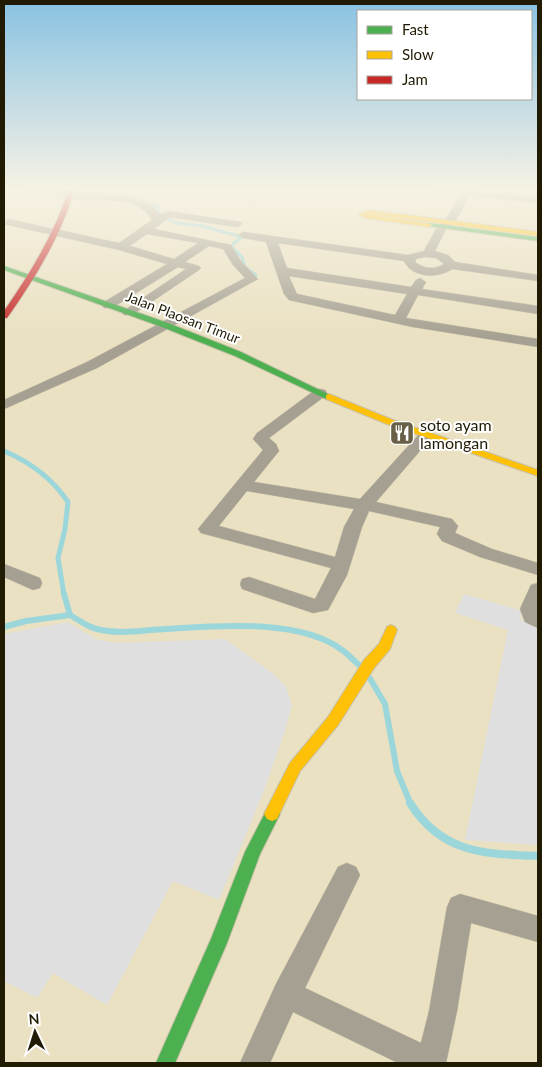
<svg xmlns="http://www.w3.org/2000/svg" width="542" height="1067" font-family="Lato,sans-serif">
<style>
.green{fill:#dfdfdf}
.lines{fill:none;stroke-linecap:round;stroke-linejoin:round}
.stream-far3{stroke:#9bd6db;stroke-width:3}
.stream-far2{stroke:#9bd6db;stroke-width:5}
.stream-far1{stroke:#9bd6db;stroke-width:6}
.stream{stroke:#9bd6db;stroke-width:8}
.street-casing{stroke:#c7c0a7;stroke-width:1}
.fast-casing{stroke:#c7c0a7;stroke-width:2}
.slow-casing{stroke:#c7c0a7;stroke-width:2}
.jam-casing{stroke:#c7c0a7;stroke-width:2}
.street{fill:#a5a092;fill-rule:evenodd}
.fast{fill:#4caf50;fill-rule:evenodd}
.slow{fill:#ffc107;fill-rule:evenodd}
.jam{fill:#c62828;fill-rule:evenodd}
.labels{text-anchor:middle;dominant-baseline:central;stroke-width:4;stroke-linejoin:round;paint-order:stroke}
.far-street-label{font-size:14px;fill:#221b04;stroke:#fff}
.poi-label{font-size:16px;fill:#221b04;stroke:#fff;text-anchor:start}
</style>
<rect width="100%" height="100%" fill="#eae1c2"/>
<g class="green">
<path d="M464,594L523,611L520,620L538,625V845L465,840L508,630L455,613Z"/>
<path d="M68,622L96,639L116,643L225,639L274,674L286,687L292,705L284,734L263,793L219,900L173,881L107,1005L53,973L37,998L4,981V634Z"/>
</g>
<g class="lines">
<path class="stream-far3" d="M142,202L158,206L159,214L176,223L202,226L242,237L231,246L242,257L245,267L256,275"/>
<path class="stream-far2" d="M4,451C30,462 52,478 68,502L65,529L58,558L64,595"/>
<g class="stream-far1">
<path d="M64,594L70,615C79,620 87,627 97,629C119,635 144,630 166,629C217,626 299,618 342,650C348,654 353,660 359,665"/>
<path d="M4,627L26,621L70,615"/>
<path d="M369,677L385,704L397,771L411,805"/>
</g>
<path class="stream" d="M410,803C442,854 485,854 538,856"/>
<defs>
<g id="street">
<path d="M17,188C37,187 56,190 76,192C102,195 144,189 160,215L168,211L241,222L242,224L237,227L170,217L154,229L231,245L241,261L258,279L97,368L4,409V400L87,362L245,278L233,265L223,249L209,246L185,262L199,266L201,268L199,270L132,315H124L122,312L186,269L178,267L112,308H104L102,305L104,302L167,264L119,250L4,224V221L8,219L119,243L152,220C135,191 96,204 69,198C54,194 37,193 22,191ZM147,234L198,243L174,259L130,246Z"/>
<path d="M426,188H475L474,190L538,197V203L470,195L456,220L446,229L435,251L448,255L455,262L538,275V281L452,269C438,279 412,278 404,261L278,243L287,268L411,287L416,280L420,278L426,282L422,289L538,306V314L418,295L406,318L538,339V347L413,327L289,300L284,294L266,242L243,238L238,235L243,232L408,255L424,251L437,227L448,216L461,194L431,191ZM425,257L436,258L444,264C434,270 424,269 415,262L416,259ZM289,276L407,294L395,315L297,294Z"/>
<path d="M320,389L325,390L327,393L325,396L269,438L276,444L279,451L254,482L360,499L421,432H431L434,435L431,438L376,502L452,519L458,526L455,533L492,549L538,563V575L480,557L442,541L437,534L440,527L369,511L362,527L347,575L328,610L313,613L242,589L240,584L242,579L249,577L315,599L331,568L201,533L198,529L263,450L253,439L257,433L315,390ZM247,491L354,509L344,527L335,557L219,526Z"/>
<path d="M4,564L40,578L42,583L40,588L33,590L4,577Z"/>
<path d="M538,583V628L525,622L520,609L531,585Z"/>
<path d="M347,863L356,867L360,875L305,988L421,1043L429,1011L447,907L451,898L460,894L538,916V942L471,923L457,1011L446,1063H398L293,1012L270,1063H240L276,984L338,867Z"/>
</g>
<g id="fast">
<path d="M429,223L538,237V241L427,226L426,225Z"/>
<path d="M4,266L168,323L241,352L334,397L332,399H326L235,356L162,327L4,270Z"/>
<path d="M272,807L277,809L280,814L260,854L227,943L175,1063H156L211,939L245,852L267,809Z"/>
</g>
<g id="slow">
<path d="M369,210L538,232V236L367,214L431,224L432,225L429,227L364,218L359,214Z"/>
<path d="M329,394L393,420L538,470V476L387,424L326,399V395Z"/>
<path d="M391,625L395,627L397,630L390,649L374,668L338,725L300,771L277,819L272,821L267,819L264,814L290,763L328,717L364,660L379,644L387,627Z"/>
</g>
<path id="jam" d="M69,188H75C61,236 36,277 7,318H4V311C31,272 55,233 69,188Z"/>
</defs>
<use href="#street" class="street-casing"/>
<use href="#fast" class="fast-casing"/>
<use href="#slow" class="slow-casing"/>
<use href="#jam" class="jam-casing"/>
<use href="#street" class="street"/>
<use href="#fast" class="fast"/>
<use href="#slow" class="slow"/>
<use href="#jam" class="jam"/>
</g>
<linearGradient id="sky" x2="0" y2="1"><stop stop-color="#89c2e3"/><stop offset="0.56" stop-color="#f6f2e4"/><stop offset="1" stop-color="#f6f2e4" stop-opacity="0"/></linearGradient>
<rect width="542" height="337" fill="url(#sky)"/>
<defs>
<symbol id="restaurant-square" viewBox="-11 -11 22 22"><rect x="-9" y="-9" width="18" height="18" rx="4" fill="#686046" stroke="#fff"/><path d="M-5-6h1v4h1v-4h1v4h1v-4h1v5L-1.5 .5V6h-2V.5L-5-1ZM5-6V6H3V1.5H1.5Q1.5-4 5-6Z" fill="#fff"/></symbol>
</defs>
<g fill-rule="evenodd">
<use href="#restaurant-square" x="388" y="419" width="28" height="28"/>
</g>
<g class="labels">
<g class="far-street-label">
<text transform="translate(183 317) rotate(21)">Jalan Plaosan Timur</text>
</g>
<g class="poi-label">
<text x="420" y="424">soto ayam<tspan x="420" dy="18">lamongan</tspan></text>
</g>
</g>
<rect width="542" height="1067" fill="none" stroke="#221b04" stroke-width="10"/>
<rect x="357" y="10" width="175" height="90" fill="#ffffff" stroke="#a7a49b"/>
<rect x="367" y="26" width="25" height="8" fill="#4caf50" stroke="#a7a49b"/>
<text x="402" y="35" font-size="15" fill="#221b04">Fast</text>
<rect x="367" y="51" width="25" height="8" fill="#ffc107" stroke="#a7a49b"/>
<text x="402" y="60" font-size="15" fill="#221b04">Slow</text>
<rect x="367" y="76" width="25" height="8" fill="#c62828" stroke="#a7a49b"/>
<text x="402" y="85" font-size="15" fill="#221b04">Jam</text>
<g transform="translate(35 1032) rotate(356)" stroke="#ffffff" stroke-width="4" paint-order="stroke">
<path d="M0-4L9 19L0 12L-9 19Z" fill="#221b04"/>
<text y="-8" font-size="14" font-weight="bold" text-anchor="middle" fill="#221b04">N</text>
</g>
</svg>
